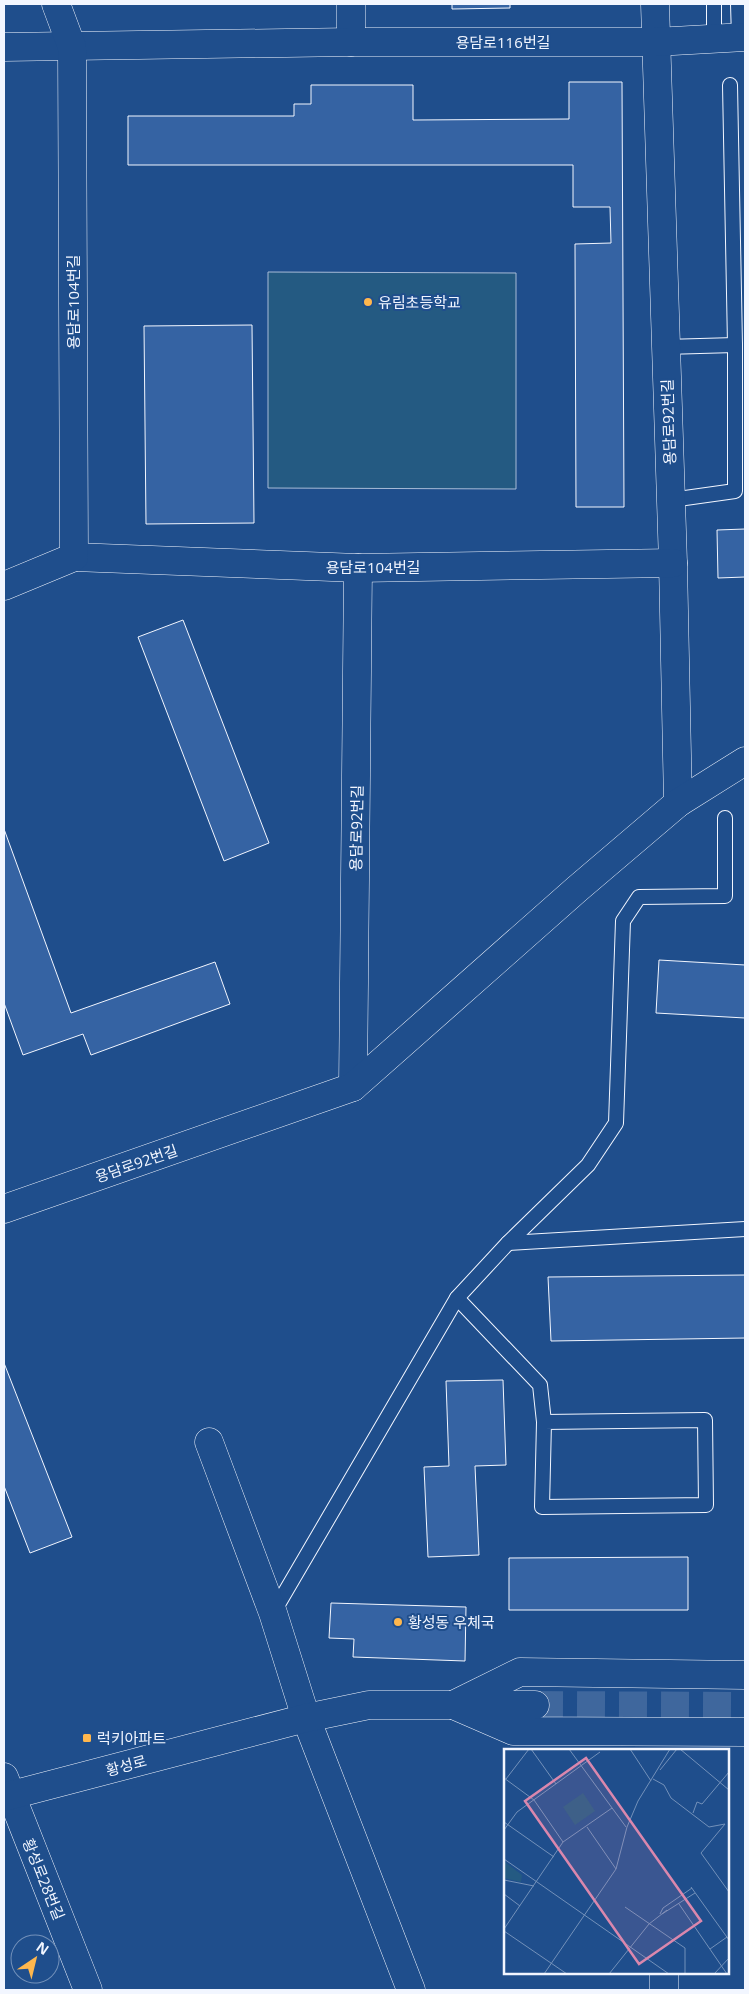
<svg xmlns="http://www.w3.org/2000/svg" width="749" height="1994" font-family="'Open Sans','Noto Sans KR',sans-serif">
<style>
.green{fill:#245a82;stroke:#a8bbd7}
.building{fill:#3563a3;stroke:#f2f6ff}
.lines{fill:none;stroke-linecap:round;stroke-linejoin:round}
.secondary-tunnel{stroke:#3f679d;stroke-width:28;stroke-dasharray:28 14;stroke-linecap:butt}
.lane-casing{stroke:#f2f6ff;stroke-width:16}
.street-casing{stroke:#f2f6ff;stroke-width:29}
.secondary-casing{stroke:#f2f6ff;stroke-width:29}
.lane{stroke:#1f4e8c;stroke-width:14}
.street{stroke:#1f4e8c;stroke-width:28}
.secondary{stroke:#1f4e8c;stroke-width:28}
.poi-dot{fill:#ffb74d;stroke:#1f4e8c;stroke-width:2}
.labels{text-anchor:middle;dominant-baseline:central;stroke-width:4;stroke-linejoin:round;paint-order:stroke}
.street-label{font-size:15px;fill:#f2f6ff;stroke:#1f4e8c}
.poi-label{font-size:15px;fill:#f2f6ff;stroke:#1f4e8c;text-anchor:start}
.inset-road{fill:none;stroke:#7391ba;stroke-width:1}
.view{fill:#da87ad;fill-opacity:0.15;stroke:#da87ad;stroke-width:2.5}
.inset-edge{fill:none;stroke:#f2f6ff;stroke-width:2.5}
</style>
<rect width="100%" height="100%" fill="#1f4e8c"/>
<path class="green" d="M268,272L516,273V489L268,488Z"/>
<g class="building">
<path d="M452,4H510V8L452,9Z"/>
<path d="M569,82H622L624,507H576L575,244L611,243L610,207H573V165H128V116H294V104H311V85H413V120L569,119Z"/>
<path d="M252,325L254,523L146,524L144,326Z"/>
<path d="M745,529V577L718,578L717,530Z"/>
<path d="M183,620L269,843L224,861L138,637Z"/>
<path d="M4,829L71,1013L215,962L230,1004L91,1055L83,1034L23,1055L4,1003Z"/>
<path d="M659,960L745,965V1018L656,1013Z"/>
<path d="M745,1275V1338L551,1341L548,1277Z"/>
<path d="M4,1363L72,1537L30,1553L4,1486Z"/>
<path d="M503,1380L506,1465L475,1466L479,1555L428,1557L424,1467L449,1466L446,1381Z"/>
<path d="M688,1557V1610H509V1558Z"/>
<path d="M331,1603L466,1607L465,1661L353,1657L354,1639L329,1638Z"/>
</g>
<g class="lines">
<path class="secondary-tunnel" d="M535,1705L745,1706"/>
<defs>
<g id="lane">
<path d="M738,4L739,37"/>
<path d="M714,38V4"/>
<path d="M665,347L735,345"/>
<path d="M671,500L735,491V345L730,85"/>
<path d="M508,1243L745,1229"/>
<path d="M457,1298L540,1385L544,1422L542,1507L706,1505L705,1420L544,1422"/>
<path d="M273,1613L457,1298L508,1243L588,1165L616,1123L623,921L639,897L725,896V818"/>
</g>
<g id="street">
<path d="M351,4V42"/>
<path d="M655,4L673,563L678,803"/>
<path d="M4,47L351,42H655L745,37"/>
<path d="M74,557L358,568L673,563"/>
<path d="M4,586L74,557L72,47L56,4"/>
<path d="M353,1087L358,568"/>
<path d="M4,1209L353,1087L577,889L678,803L745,761"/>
<path d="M209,1442L273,1613L306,1718L411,1990"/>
<path d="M453,1705L520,1672L745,1675"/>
<path d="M453,1705L513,1731L745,1732"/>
<path d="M4,1777L88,1990"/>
<path d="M664,1990V1973"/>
</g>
<path id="secondary" d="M4,1797L306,1718L369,1705H535"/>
</defs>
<use href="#lane" class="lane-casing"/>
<use href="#street" class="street-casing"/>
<use href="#secondary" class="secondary-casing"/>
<use href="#lane" class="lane"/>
<use href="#street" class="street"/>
<use href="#secondary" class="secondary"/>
</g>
<g class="poi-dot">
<circle cx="368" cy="302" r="5"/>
<circle cx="398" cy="1622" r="5"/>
<rect x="82" y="1733" width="10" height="10" rx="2.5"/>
</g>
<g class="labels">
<g class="street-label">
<text x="503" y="42">용담로116번길</text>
<text transform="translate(73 302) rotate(-90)">용담로104번길</text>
<text transform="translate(668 422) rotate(-92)">용담로92번길</text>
<text x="373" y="567">용담로104번길</text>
<text transform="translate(356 828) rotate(-89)">용담로92번길</text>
<text transform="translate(136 1163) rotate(-19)">용담로92번길</text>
<text transform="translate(126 1765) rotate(-15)">황성로</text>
<text transform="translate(44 1879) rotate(68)">황성로28번길</text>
</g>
<g class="poi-label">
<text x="378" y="302">유림초등학교</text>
<text x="408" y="1622">황성동 우체국</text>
<text x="97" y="1738">럭키아파트</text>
</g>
</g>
<g transform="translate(504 1749)">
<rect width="225" height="225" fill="#1f4e8c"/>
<path d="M79,44L91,62L71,76L59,58ZM1,113L18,126L17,133L0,129Z" fill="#245a82"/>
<path class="inset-road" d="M27,0L52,35M65,0L122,78M126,0L147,32M176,0L225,41M156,21L173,0M0,29L30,51L59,93L0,180M2,30L25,0M149,30L160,36L167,49L205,78L221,75L197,104L225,143M189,64L193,53L198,55L225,23M0,73L50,108M83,78L112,120M0,81L13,63L96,3M59,93L108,59M0,110L165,225M0,131L30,137M187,138L225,191M0,145L16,157M175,155L223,225M121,158L181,199V225M156,165L159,159L188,139M158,165L191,144M0,182L63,225M206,200L223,188M40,225L112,120L123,78L134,52L166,0M105,225L145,175L163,161M210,225L225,209"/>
<path class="view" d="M82,9L197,172L135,215L21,52Z"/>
<rect width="225" height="225" class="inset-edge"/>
</g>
<rect width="749" height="1994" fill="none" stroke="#f2f6ff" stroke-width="10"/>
<g transform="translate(35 1959) rotate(35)"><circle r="24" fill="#1f4e8c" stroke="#7391ba"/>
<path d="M0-4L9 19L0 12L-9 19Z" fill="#ffb74d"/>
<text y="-8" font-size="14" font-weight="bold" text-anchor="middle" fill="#f2f6ff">N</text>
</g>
</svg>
